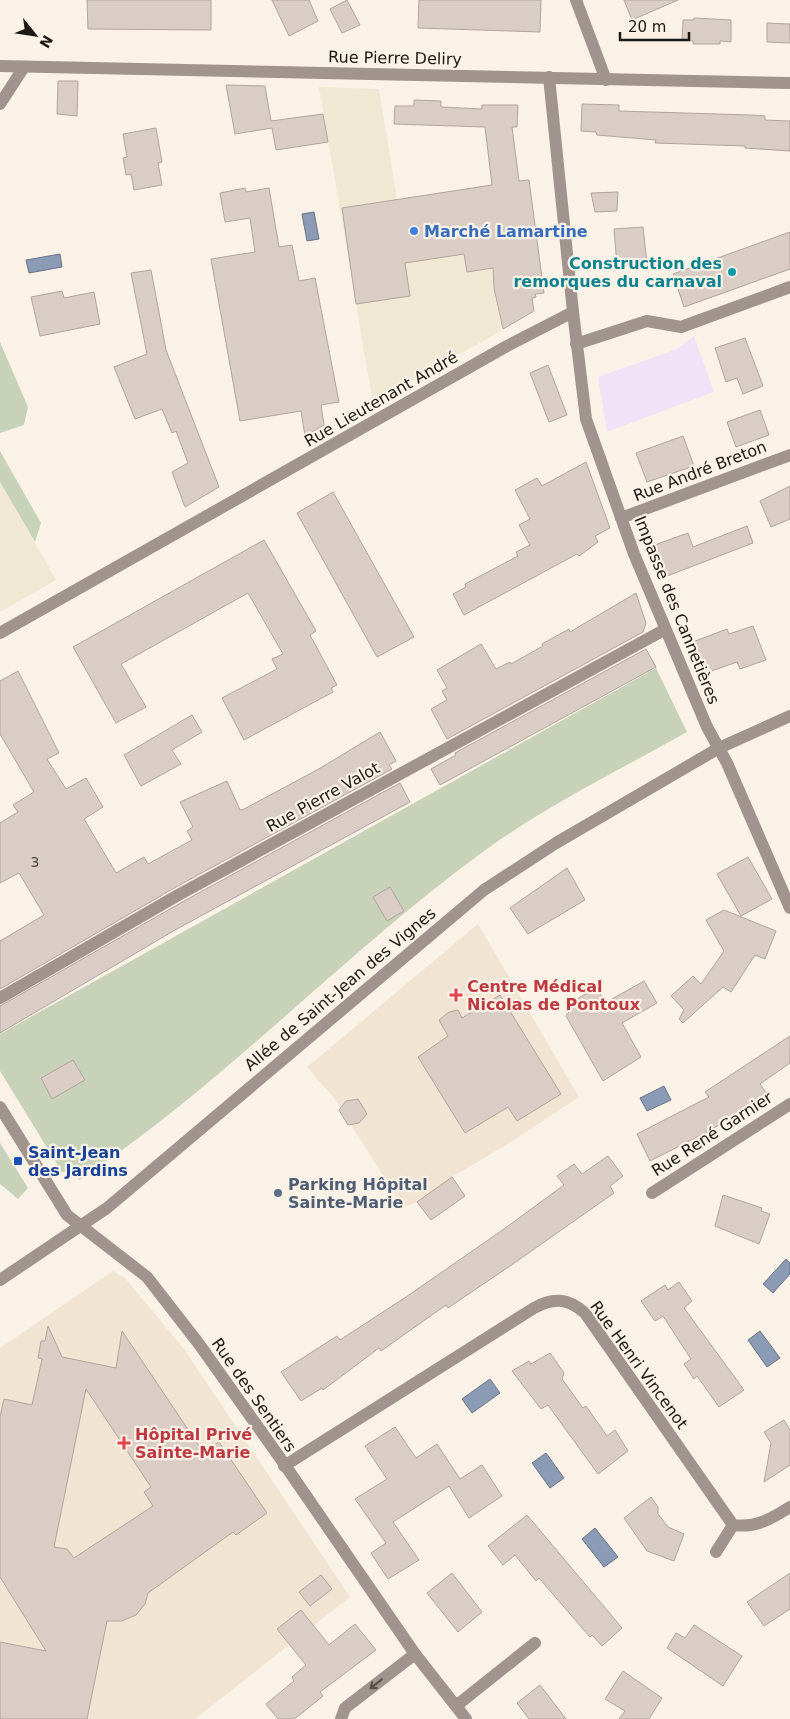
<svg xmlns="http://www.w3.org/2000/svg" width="790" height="1719" font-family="'DejaVu Sans',sans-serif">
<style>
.commercial{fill:#f1e8d3}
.built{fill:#f1e4d2}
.education{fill:#f1e3f7}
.green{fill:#c8d2b9}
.water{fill:#8b9bb5;stroke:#6a7485}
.building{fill:#d9cdc5;stroke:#b1a59d;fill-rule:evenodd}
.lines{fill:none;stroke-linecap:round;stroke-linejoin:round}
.pedestrian{stroke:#a1938d;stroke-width:12}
.minor{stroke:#a1938d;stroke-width:12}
.tertiary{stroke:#a1938d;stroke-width:12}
.oneway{stroke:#58504b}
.shop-dot{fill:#3f7fe0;stroke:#faf2e6;stroke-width:2}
.culture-dot{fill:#0f9aa8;stroke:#faf2e6;stroke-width:2}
.health-dot{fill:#e0444e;stroke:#faf2e6;stroke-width:2}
.transit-dot{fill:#1a4fb4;stroke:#faf2e6;stroke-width:2}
.service-dot{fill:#5c6f8a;stroke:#faf2e6;stroke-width:2}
.labels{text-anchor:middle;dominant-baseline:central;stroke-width:4.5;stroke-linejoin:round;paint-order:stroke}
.number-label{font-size:14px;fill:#4b4641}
.street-label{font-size:16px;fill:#1c1915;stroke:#faf2e6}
.shop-label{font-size:16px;font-weight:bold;fill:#366cbe;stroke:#faf2e6;text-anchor:start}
.culture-label{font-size:16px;font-weight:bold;fill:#0d838f;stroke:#faf2e6;text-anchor:end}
.health-label{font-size:16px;font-weight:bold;fill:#be3a42;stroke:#faf2e6;text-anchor:start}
.transit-label{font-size:16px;font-weight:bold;fill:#164399;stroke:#faf2e6;text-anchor:start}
.service-label{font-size:16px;font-weight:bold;fill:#4e5e75;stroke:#faf2e6;text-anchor:start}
</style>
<rect width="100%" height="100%" fill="#faf2e6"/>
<g class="commercial">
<path d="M319,87L379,89L397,200L479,187L501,331L373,403Z"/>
<path d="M0,482L56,580L0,612Z"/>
</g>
<g class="built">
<path d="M478,924L579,1097L514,1140L452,1177L417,1202L403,1208L335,1099L307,1067Z"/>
<path d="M113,1271L125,1278L184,1349L350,1597L195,1719H0V1348Z"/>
</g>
<path class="education" d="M694,336L714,392L607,432L598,377L677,349Z"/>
<g class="green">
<path d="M0,342L28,407L24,425L0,433Z"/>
<path d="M0,451L41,523L35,542L0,482Z"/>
<path d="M656,668L687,732C618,771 545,806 480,854C341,956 223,1085 79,1180L72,1171L62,1172L0,1071V1034Z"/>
<path d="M0,1143L28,1188L18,1199L0,1184Z"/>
</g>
<g class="water">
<path d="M314,212L319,239L307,241L302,214Z"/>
<path d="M60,254L62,267L29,273L26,260Z"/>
<path d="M664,1086L671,1100L647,1111L640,1098Z"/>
<path d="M786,1259L790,1263V1274L773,1293L763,1284Z"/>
<path d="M760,1331L780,1358L767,1367L748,1340Z"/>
<path d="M490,1379L500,1393L472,1413L462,1399Z"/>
<path d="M546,1453L564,1478L550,1488L532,1463Z"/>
<path d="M595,1528L618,1557L604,1567L582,1539Z"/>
</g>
<g class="building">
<path d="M87,0H211V30L88,29Z"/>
<path d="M272,0H309L318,21L289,36Z"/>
<path d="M347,0L360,25L342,33L330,9Z"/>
<path d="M419,0H541L540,32L418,28Z"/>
<path d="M624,0H678L632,20Z"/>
<path d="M694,18L731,20V42L720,41V44H693V41L682,40L683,20H693Z"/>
<path d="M767,23L790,24V43L767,42Z"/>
<path d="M58,81H78L77,116L57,114Z"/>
<path d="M226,85L265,86L271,121L323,114L328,142L276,150L272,128L235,134Z"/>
<path d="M414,100L441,101V107L482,109V105H518L517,127H512L519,181L529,180L544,293L535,294L536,297L532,298L534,311L503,329L494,288L493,268L467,272L464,254L405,263L410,296L356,304L342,208L492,185L485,127L394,124L395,106H414Z"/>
<path d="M582,104L619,105V111L750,115L765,116V120L790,121V151L745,148V146L655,143L656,140L597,135L596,132L581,131Z"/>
<path d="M156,128L162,162L158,163L162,185L134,190L131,174L126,175L123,158L127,157L123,134Z"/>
<path d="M245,188L246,192L269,188L279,247L292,245L299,281L315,278L339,402L321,405L324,425L305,436L301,411L240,421L211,259L255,252L250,218L225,222L220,193Z"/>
<path d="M618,192L617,211L595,212L591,193Z"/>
<path d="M643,227L647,263L617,266L614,229Z"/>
<path d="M790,232V269L684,307L673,274Z"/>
<path d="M151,270L166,350L219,487L185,507L172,472L188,463L176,431L172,433L162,409L135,419L114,367L147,354L131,273Z"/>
<path d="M62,291L64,298L94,292L100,324L40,336L31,297Z"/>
<path d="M745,338L763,386L743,394L737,378L726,382L715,348Z"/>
<path d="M548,365L567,415L549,422L530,373Z"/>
<path d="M760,410L769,435L736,447L727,422Z"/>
<path d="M683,436L694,466L647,482L636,453Z"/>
<path d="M586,462L610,528L595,536L598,542L579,556L577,554L464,615L453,594L466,587L465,584L518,556L516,552L530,545L519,525L530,519L515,490L537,478L542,486Z"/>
<path d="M790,486V519L771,527L760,501Z"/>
<path d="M333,492L414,637L377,657L297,513Z"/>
<path d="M747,526L753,543L662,578L649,547L688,533L693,547Z"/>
<path d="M264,540L316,631L310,635L337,685L331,688L333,692L244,740L222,698L277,669L272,659L283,654L248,593L121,664L146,707L116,723L73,647Z"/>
<path d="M636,593L646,623L643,632L447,739L431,709L447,700L442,691L447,688L437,670L481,644L496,669L510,662L511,664L543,646L542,644L569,629L570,632Z"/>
<path d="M753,626L766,660L740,669L737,662L703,674L690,643L727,629L729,634Z"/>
<path d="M646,649L656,667L440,785L431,769L456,755L455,753Z"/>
<path d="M18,671L59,753L47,759L66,789L86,778L103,807L84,819L116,873L144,857L148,864L192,840L187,831L193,827L180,802L227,781L240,810L244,809L317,770L380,732L396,761L389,765L392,769L176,887L0,989V941L44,915L19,873L0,883V823L18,812L13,805L34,792L0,734V681Z"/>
<path d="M192,715L202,732L172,750L181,764L141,786L124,755Z"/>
<path d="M400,783L410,802L175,930L0,1033V1006L184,901Z"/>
<path d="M748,857L772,899L741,916L717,874Z"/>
<path d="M567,868L585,900L528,934L510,908Z"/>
<path d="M390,887L404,911L387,921L373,897Z"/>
<path d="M724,910L776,931L765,959L755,955L731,992L723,987L683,1023L679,1019L684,1010L671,996L693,976L701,984L724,951L706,920Z"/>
<path d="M644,981L657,1003L622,1023L641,1057L603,1081L566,1016L580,997L597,988L605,1003Z"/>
<path d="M500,995L561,1094L517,1121L508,1107L465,1133L418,1057L448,1036L439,1020L449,1012L458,1010L462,1018Z"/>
<path d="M790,1036V1063L760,1084L767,1094L711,1130L650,1161L637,1134L709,1097L705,1092Z"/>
<path d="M73,1060L85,1080L52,1099L41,1078Z"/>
<path d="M358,1099L367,1114L359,1123L348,1125L339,1110L346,1101Z"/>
<path d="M608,1156L623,1176L610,1186L614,1193L510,1266L448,1308L446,1305L381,1351L379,1348L323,1390L322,1388L301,1401L281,1372L337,1336L340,1340L406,1297L504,1229L564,1185L557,1176L574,1164L582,1174Z"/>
<path d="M452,1177L465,1196L431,1220L417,1202Z"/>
<path d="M723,1195L762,1208L761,1211L770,1214L759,1244L715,1226Z"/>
<path d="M679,1282L692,1301L684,1308L744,1390L719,1407L697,1376L694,1379L684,1364L691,1359L663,1316L655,1321L641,1301L665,1285L668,1290Z"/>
<path d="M48,1326L62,1357L116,1368L122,1331L203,1452L219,1442L267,1513L236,1535L233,1532L148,1593L145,1604L136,1615L122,1621H107L87,1719H0V1642L46,1651L0,1577V1417L4,1399L32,1405L42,1359L38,1358L41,1341H45ZM86,1389L151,1487L144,1492L153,1506L74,1558L67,1549L54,1547Z"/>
<path d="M550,1353L564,1373L562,1379L583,1408L586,1406L607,1436L615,1430L628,1451L598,1474L548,1405L541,1409L512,1371L529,1361L531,1364Z"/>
<path d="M784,1420L790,1430V1465L764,1482L771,1443L764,1432Z"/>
<path d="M395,1427L416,1458L437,1444L460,1479L482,1465L502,1496L469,1518L449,1486L393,1522L419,1560L388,1579L371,1553L386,1543L355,1499L387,1479L365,1446Z"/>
<path d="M651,1497L658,1507V1514L668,1527L684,1534L674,1561L647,1551L624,1518Z"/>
<path d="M527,1515L622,1628L602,1646L592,1635L590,1637L539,1578L536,1581L515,1555L503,1565L488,1546Z"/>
<path d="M452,1573L482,1612L458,1632L427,1593Z"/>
<path d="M790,1573V1609L764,1626L747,1602Z"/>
<path d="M321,1575L332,1589L310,1606L299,1592Z"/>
<path d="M301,1610L329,1645L355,1624L376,1650L320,1692L323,1696L297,1717L293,1719H278L266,1704L294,1681L292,1677L306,1665L277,1629Z"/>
<path d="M694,1625L742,1656L723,1686L667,1648L676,1633L685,1638Z"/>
<path d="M623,1671L662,1698L649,1719H619L625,1711L605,1699Z"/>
<path d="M540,1685L566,1719H529L517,1703Z"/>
</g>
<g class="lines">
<path class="pedestrian" d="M0,104L24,67"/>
<g class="minor">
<path d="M576,0L606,80"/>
<path d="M573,312L586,419L634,554L707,727L727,763L790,908"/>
<path d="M576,344L647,321L681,327L790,287"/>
<path d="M621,518L790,455"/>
<path d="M0,633L507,346L573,312L549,77"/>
<path d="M0,998L180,894L664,630"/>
<path d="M0,1107L67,1215L147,1277L199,1344L278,1455L415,1654L466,1719"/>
<path d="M652,1193L790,1104"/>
<path d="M0,1280L107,1208L484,890L556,843L719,748L790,716"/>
<path d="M284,1466L534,1308C553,1297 568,1298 585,1313L733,1525C756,1528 771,1519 790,1507"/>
<path d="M716,1552L733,1525"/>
<path d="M456,1706L535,1643"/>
<path d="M341,1719L345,1708L415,1654"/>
</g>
<path class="tertiary" d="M0,66L790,83"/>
</g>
<defs><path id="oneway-shaft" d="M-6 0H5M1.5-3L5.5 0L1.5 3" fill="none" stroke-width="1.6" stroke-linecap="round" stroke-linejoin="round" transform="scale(1.25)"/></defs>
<use class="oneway" href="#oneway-shaft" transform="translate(376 1684) rotate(142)"/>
<circle class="shop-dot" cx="414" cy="231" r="5"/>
<circle class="culture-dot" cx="732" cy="272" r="5"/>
<g class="health-dot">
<path d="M453.5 987.5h5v5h5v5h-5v5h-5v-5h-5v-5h5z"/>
<path d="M121.5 1435.5h5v5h5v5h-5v5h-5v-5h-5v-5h5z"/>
</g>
<rect class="transit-dot" x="13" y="1156" width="10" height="10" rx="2.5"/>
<circle class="service-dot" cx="278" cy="1193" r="5"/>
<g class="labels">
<g class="number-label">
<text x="35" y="862">3</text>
</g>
<g class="street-label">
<text transform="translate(395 58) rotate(1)">Rue Pierre Deliry</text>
<text transform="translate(381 399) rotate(-30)">Rue Lieutenant André</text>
<text transform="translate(700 471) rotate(-21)">Rue André Breton</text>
<text transform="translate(677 610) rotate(68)">Impasse des Cannetières</text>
<text transform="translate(323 797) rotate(-29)">Rue Pierre Valot</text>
<text transform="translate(340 989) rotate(-40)">Allée de Saint-Jean des Vignes</text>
<text transform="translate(712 1134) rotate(-33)">Rue René Garnier</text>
<text transform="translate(639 1365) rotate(54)">Rue Henri Vincenot</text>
<text transform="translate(254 1395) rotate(55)">Rue des Sentiers</text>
</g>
<g class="shop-label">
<text x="424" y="231">Marché Lamartine</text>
</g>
<g class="culture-label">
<text x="722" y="263">Construction des<tspan x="722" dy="18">remorques du carnaval</tspan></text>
</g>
<g class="health-label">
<text x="467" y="986">Centre Médical<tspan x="467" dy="18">Nicolas de Pontoux</tspan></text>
<text x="135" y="1434">Hôpital Privé<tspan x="135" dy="18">Sainte-Marie</tspan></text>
</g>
<g class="transit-label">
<text x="28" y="1152">Saint-Jean<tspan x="28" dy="18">des Jardins</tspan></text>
</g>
<g class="service-label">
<text x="288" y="1184">Parking Hôpital<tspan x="288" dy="18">Sainte-Marie</tspan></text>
</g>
</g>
<g transform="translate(35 35) rotate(120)" stroke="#faf2e6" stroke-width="4" paint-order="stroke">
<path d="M0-4L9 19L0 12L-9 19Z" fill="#1c1915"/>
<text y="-8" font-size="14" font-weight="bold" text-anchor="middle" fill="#1c1915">N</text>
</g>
<path d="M620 32v8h69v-8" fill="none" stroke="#1c1915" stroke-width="2.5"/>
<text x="628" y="32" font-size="15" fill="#1c1915" stroke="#faf2e6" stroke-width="4" paint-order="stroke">20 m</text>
</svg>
